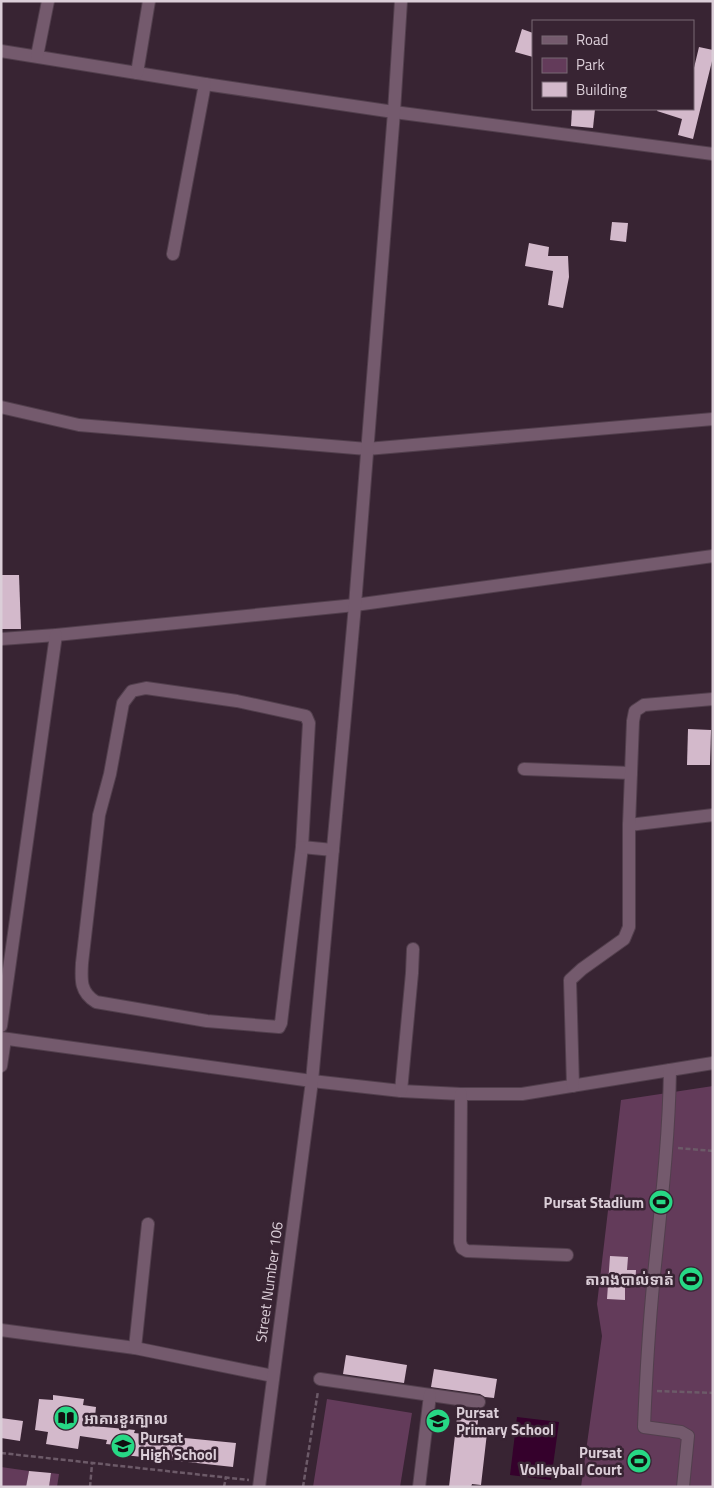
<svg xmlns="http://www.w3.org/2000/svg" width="714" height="1488" font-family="'Titillium Web','Noto Sans Khmer',sans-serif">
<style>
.green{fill:#633b5a}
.water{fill:#35012c}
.building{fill:#d3b9cb}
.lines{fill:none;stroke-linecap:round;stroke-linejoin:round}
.minor-casing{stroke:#523f4d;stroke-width:14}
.path{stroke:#6c5a68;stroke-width:2.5;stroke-dasharray:5 2.5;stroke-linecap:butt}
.minor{stroke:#745a6d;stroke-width:12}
.labels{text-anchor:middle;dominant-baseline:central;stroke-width:5;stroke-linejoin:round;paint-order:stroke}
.poi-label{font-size:15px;font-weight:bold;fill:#dbced8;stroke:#382433;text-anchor:end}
.street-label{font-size:15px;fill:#dbced8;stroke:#382433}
</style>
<rect width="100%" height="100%" fill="#382433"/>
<g class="green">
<path d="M713,1086V1487H581L602,1336L597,1304L621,1100Z"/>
<path d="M327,1399L412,1413L400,1487H313Z"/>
<path d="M1,1467L29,1471L26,1487H1Z"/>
<path d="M51,1473L59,1474L57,1487H49Z"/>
</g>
<path class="water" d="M517,1417L559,1422L551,1480L510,1475Z"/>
<g class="building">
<path d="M522,29L533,33V57L515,52Z"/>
<path d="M699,47L713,50V57L693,139L678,135L682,119L657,111L658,109H693V72Z"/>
<path d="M572,109H595L593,128L571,126Z"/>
<path d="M612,222L628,223L626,242L610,240Z"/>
<path d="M529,243L549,247L548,256H568L569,277L563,308L548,305L553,271L525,266Z"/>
<path d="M1,575H19L21,629H1Z"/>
<path d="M688,729L711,730L710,765H687Z"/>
<path d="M610,1256L628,1257L627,1270H636L635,1286L625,1285V1300L607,1299Z"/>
<path d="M346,1355L407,1365L404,1383L343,1374Z"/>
<path d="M434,1369L497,1379L494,1398L485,1397L480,1394L431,1387Z"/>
<path d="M53,1395L84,1399L83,1405L96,1407L94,1426L135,1430L134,1433L236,1443L233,1467L115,1454L116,1445L106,1444L107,1440L80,1436L78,1449L46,1444L48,1432L35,1430L39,1399L53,1400Z"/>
<path d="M1,1418L23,1421L20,1441L1,1438Z"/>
<path d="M457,1418L478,1420L477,1431L487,1433L481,1485L472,1484L471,1487H449Z"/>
<path d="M29,1471L51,1473L49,1487H26Z"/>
</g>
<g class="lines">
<defs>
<g id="minor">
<path d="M1,51L205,84L394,112L713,154"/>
<path d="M37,56L48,1"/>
<path d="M137,73L149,1"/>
<path d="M173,254L205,84"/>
<path d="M1,407L79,425L367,449L713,419"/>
<path d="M1,639L56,635L355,605L713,556"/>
<path d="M146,688L237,701L306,716L309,723L302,847L281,1023L279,1027L207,1021L96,1002C80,992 81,980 82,963L99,815L110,774L123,703L132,691Z"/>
<path d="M524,769L631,773"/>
<path d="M629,825L713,815"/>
<path d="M302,847L333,850"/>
<path d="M1,1026L56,635"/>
<path d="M1,1038L312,1081L401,1091L461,1094H522L713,1063"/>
<path d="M1,1066L5,1039"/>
<path d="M670,1070C669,1139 661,1206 654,1275C649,1325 646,1376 644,1427L681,1432L688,1436L683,1487"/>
<path d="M573,1086L570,980L582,969L624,939L629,927V825L633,721L635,711L644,705L713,699"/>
<path d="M401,1091L412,973L413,949"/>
<path d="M461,1094L460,1242L462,1248L467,1251L567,1255"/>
<path d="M1,1330L135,1348L273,1376"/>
<path d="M135,1348L148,1224"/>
<path d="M320,1379L479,1402"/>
<path d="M259,1487L312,1081L355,605L394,112L401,1"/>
<path d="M419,1487L430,1395"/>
</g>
</defs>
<use href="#minor" class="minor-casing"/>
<g class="path">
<path d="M678,1148L713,1151"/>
<path d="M657,1391L713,1393"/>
<path d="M1,1453L249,1480"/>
<path d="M90,1487L92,1464"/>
<path d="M224,1487L226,1477"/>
<path d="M303,1487L318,1391"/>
</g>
<use href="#minor" class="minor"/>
</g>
<defs>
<symbol id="stadium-disc" viewBox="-11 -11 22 22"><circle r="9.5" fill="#27d885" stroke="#382433"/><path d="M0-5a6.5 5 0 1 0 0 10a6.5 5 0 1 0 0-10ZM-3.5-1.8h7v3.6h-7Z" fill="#111"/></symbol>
<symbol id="library-disc" viewBox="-11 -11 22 22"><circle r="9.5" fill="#27d885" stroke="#382433"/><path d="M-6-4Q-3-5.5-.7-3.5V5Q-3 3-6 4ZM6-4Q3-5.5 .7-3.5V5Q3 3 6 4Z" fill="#111"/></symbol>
<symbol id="school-disc" viewBox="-11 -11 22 22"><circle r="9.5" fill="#27d885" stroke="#382433"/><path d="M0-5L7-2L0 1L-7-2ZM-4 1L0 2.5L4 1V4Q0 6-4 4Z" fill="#111"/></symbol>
</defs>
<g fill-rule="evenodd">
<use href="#stadium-disc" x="647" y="1188" width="28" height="28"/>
<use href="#stadium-disc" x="677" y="1265" width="28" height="28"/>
<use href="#library-disc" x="52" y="1404" width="28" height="28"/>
<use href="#school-disc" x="424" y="1407" width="28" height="28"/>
<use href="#school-disc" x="109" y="1432" width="28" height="28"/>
<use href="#stadium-disc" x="625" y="1447" width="28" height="28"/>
</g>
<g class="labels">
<g class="poi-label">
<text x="644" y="1202">Pursat Stadium</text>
<text x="674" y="1279">តារាងបាល់ទាត់</text>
<text x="456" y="1412" text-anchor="start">Pursat<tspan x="456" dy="17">Primary School</tspan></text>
<text x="84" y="1418" text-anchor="start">អាគារខួរក្បាល</text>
<text x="140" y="1437" text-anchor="start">Pursat<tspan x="140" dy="17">High School</tspan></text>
<text x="622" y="1452">Pursat<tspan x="622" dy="17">Volleyball Court</tspan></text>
</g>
<g class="street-label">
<text transform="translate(269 1282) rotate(-82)">Street Number 106</text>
</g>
</g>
<rect width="714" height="1488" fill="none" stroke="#dbced8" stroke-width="5"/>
<rect x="532" y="20" width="162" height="90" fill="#382433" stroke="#796875"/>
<rect x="542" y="36" width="25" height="8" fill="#745a6d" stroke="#796875"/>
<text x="576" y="45" font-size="15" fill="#dbced8">Road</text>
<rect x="542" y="58" width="25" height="15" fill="#633b5a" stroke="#796875"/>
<text x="576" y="70" font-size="15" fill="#dbced8">Park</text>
<rect x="542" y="82" width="25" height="15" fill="#d3b9cb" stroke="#796875"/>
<text x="576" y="95" font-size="15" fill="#dbced8">Building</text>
</svg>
